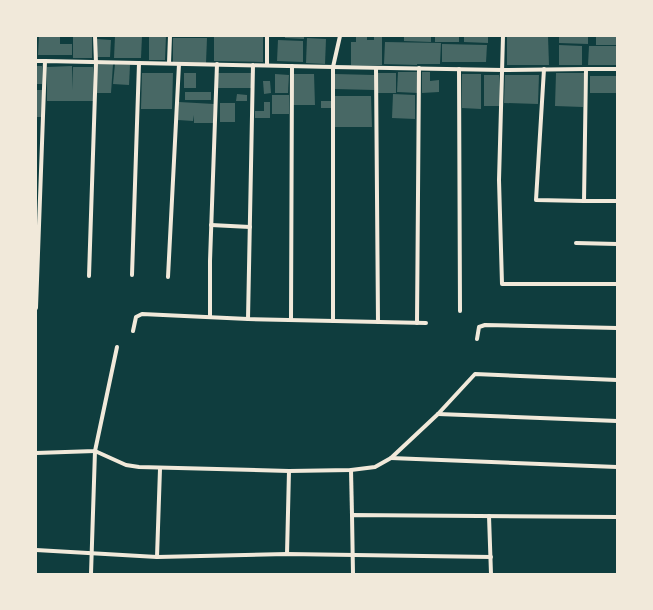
<svg xmlns="http://www.w3.org/2000/svg" width="653" height="610" font-family="Helvetica,sans-serif">
<style>
.building{fill:#486865}
.lines{fill:none;stroke-linecap:round;stroke-linejoin:round}
.minor{stroke:#f1e9da;stroke-width:4}
</style>
<rect width="100%" height="100%" fill="#0f3d3e"/>
<g class="building">
<path d="M39,36H60V44H72V55H38Z"/>
<rect x="73" y="36" width="19" height="22"/>
<path d="M115,36H142L141,58H114Z"/>
<path d="M149,36H166L165,60H149Z"/>
<path d="M214,36H263V62L214,61Z"/>
<path d="M285,36H304V39L285,38Z"/>
<path d="M356,36H367V40H374V36H382V65H351V42H356Z"/>
<path d="M404,36H431V42L404,41Z"/>
<rect x="435" y="36" width="24" height="6"/>
<path d="M464,36H488V43L464,42Z"/>
<path d="M507,36H548L549,65H507Z"/>
<path d="M559,36H588V44L559,43Z"/>
<rect x="596" y="36" width="21" height="9"/>
<path d="M173,38H207L206,63L173,62Z"/>
<path d="M307,38L326,39L325,64L306,63Z"/>
<path d="M97,39L111,40L110,57H97Z"/>
<path d="M278,40L303,41V62L277,61Z"/>
<path d="M385,42L441,43L440,64H417V46V65L384,64Z"/>
<path d="M442,44L487,45L486,62H442Z"/>
<path d="M559,45L582,46V65H559Z"/>
<path d="M589,46H617V65H588Z"/>
<path d="M97,64H113L111,93H96Z"/>
<path d="M115,64L130,65L129,85L113,84Z"/>
<rect x="36" y="66" width="6" height="18"/>
<path d="M72,66V90L73,67H93L94,101H47V67Z"/>
<path d="M398,72H418V93L397,92Z"/>
<path d="M422,72H430V81L439,80V92L422,93Z"/>
<path d="M142,73H173L172,109H141Z"/>
<rect x="184" y="73" width="12" height="15"/>
<rect x="218" y="73" width="33" height="15"/>
<rect x="377" y="73" width="19" height="20"/>
<path d="M556,73H584L583,107L555,106Z"/>
<path d="M275,74L289,75L288,93H275Z"/>
<path d="M293,74H314L315,105H293Z"/>
<path d="M335,74L374,75V90L335,89Z"/>
<path d="M462,74H481V109L462,108Z"/>
<path d="M484,75H499L500,106H484Z"/>
<path d="M505,75H539L538,104L504,103Z"/>
<rect x="590" y="76" width="27" height="17"/>
<path d="M263,81H270L271,93L264,94Z"/>
<rect x="36" y="90" width="6" height="27"/>
<rect x="185" y="92" width="26" height="8"/>
<path d="M237,94L247,95V101H236Z"/>
<path d="M393,94L415,95V119L392,118Z"/>
<rect x="272" y="95" width="17" height="19"/>
<path d="M335,96H371L372,127H335Z"/>
<rect x="321" y="101" width="11" height="7"/>
<path d="M179,102L214,104L213,123H194V115L193,121L178,120Z"/>
<path d="M264,102H270V118H255V111H264Z"/>
<rect x="220" y="103" width="15" height="19"/>
</g>
<g class="lines">
<g class="minor">
<path d="M503,36L499,180L502,284H617"/>
<path d="M36,61H45"/>
<path d="M169,63L170,36"/>
<path d="M267,65V36"/>
<path d="M376,68L378,322"/>
<path d="M459,69L460,311"/>
<path d="M544,69L536,200L584,201H617"/>
<path d="M584,201L586,69"/>
<path d="M211,225L250,227"/>
<path d="M576,243L617,244"/>
<path d="M132,275L139,63"/>
<path d="M89,276L96,63L95,36"/>
<path d="M168,277L179,64"/>
<path d="M36,308L45,61L333,67L503,70L586,69H617"/>
<path d="M210,317V261L217,64"/>
<path d="M248,319L253,65"/>
<path d="M291,320L292,66"/>
<path d="M333,321V67L340,36"/>
<path d="M417,323L419,68"/>
<path d="M133,331L136,317L142,314L248,319L426,323"/>
<path d="M477,339L479,327L485,325L617,328"/>
<path d="M438,414L617,421"/>
<path d="M36,453L95,451L117,347"/>
<path d="M391,458L617,467"/>
<path d="M351,470L352,515"/>
<path d="M489,516L491,574"/>
<path d="M36,550L157,557L287,554L491,557"/>
<path d="M287,554L289,471"/>
<path d="M157,557L160,469"/>
<path d="M91,574L95,451L126,465L139,467L289,471L351,470L375,467L391,458L438,414L475,374L617,380"/>
<path d="M353,574L352,515L617,517"/>
</g>
</g>
<rect width="653" height="610" fill="none" stroke="#f1e9da" stroke-width="74"/>
</svg>
